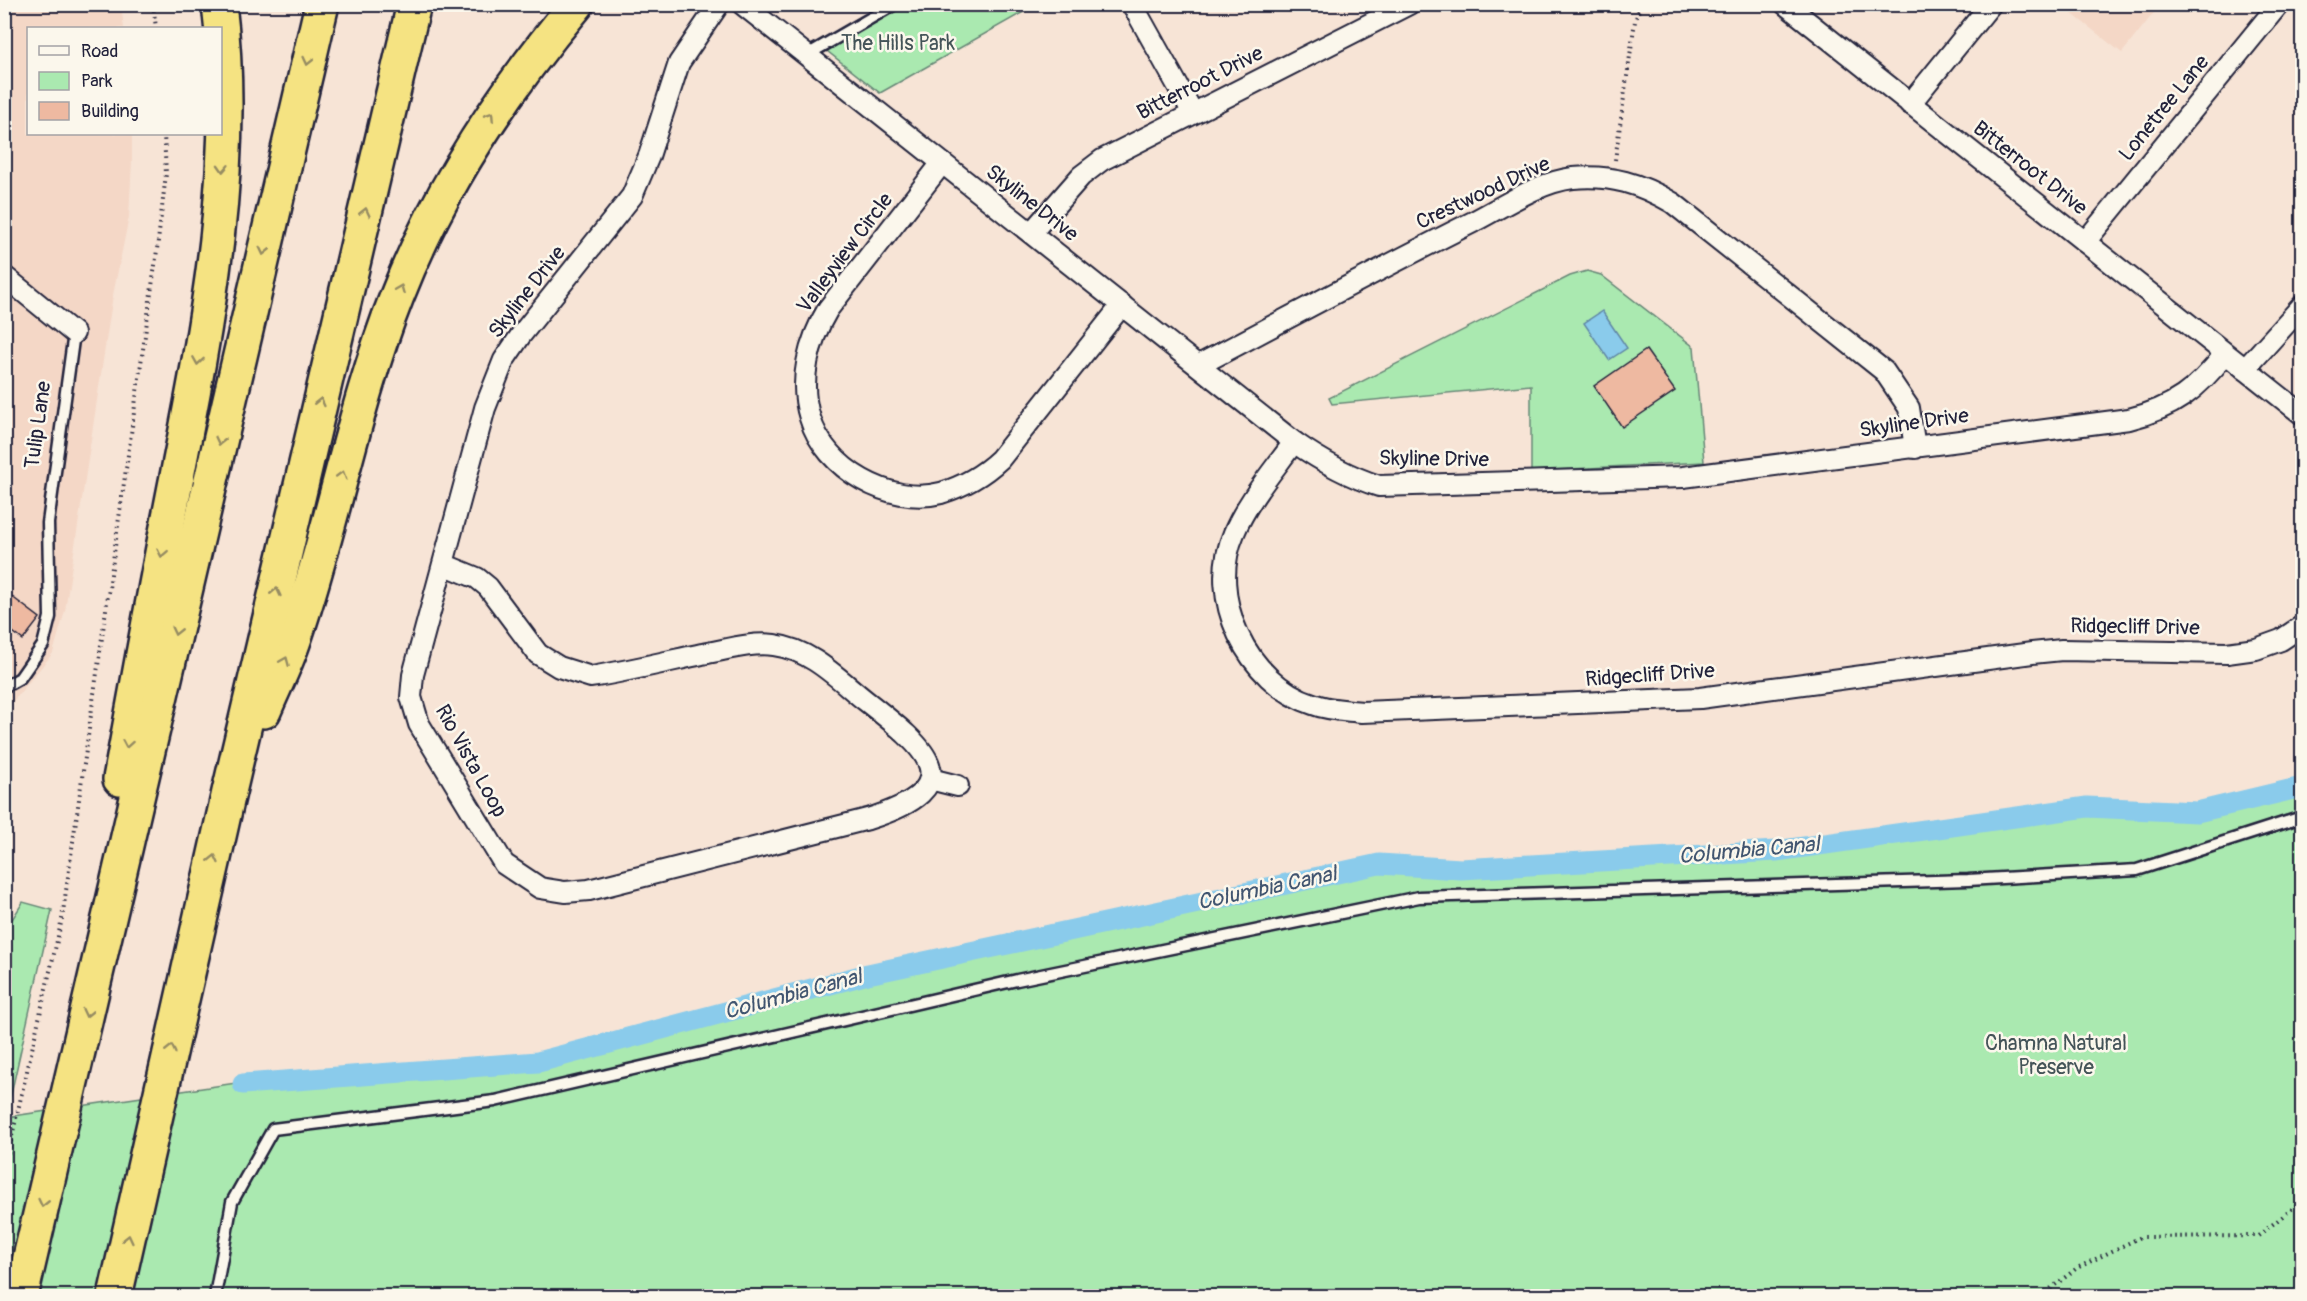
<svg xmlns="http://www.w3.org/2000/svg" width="2307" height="1301" font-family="Pangolin,sans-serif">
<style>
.built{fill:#f4d7c6}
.green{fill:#aae9b0;stroke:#668676;stroke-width:1.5}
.water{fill:#8acbeb;stroke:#6087a5;stroke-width:1.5}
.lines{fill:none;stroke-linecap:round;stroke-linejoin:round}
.canal{stroke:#8acbeb;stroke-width:21}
.building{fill:#eeb9a1;stroke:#22223b;stroke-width:1.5}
.lane-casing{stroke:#22223b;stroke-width:15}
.street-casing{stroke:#22223b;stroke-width:24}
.highway-casing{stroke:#22223b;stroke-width:38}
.path{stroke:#22223b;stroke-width:4;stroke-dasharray:1.5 4.5;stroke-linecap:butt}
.lane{stroke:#fbf7ec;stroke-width:10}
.street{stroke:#fbf7ec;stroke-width:20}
.highway{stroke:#f5e382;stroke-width:33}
.oneway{stroke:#968c62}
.labels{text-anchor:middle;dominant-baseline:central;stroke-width:5;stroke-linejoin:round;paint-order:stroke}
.park-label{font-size:21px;fill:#445458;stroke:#fbf7ec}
.street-label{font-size:21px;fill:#22223b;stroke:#fbf7ec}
.water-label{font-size:22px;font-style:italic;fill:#415570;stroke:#fbf7ec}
</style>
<rect width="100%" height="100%" fill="#f7e4d6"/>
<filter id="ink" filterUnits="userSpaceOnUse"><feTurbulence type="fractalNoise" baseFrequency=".0167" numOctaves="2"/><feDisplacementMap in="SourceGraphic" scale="12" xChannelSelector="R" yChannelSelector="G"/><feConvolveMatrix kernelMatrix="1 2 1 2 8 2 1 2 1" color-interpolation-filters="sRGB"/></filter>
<g filter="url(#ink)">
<g class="built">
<path d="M5,5H121L124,28H28V134H132V160L129,217L113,295L65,611L53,653L5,711Z"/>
<path d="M2061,5H2160L2122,53Z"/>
</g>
<g class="green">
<path d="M895,5H1036L880,93L822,47Z"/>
<path d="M1587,271L1601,275L1694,347L1704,462L1531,471V385L1332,404L1329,398L1570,276Z"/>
<path d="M2302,787V1296H5L4,932L23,902L52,910L6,1117L243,1082L538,1062L868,974L1379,864L1461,869L1776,851L2087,807L2197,812Z"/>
</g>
<path class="water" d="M1602,311L1627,348L1609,360L1584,323Z"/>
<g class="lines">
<path class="canal" d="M243,1084L538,1062L868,974L1379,864L1461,869L1776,851L2087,807L2197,812L2302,787"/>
</g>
<g class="building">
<path d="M1646,350L1675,391L1622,427L1594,386Z"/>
<path d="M7,593L40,618L23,640L4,625V596Z"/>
</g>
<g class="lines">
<defs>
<g id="lane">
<path d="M807,55L895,4"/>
<path d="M4,687L20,678L43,645L50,617L48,523L74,333"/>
<path d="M215,1296L232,1202L273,1129L495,1101L1017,980L1419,897L1968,880L2137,870L2302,817"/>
</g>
<g id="street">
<path d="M742,4L1294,442C1321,461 1347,476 1379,486L1683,477L2129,419C2174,408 2197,390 2225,354"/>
<path d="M1132,4L1193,113"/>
<path d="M1785,4L2302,414"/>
<path d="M1910,104L1991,4"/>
<path d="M942,163L828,309C809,341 798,380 810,418C825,469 890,506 941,493C964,486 983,475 1000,459L1122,305"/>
<path d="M1032,232L1081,176L1102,160L1409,4"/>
<path d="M2085,242L2279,4"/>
<path d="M4,276L74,333"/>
<path d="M1199,365C1290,317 1381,268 1473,222C1504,206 1539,182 1573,178C1610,174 1641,184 1673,203L1884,371L1909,408L1915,448"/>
<path d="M2245,369L2302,306"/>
<path d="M1294,442C1273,471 1248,500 1234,533C1206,597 1247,683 1313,704C1328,710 1346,710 1362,712L1700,698L2032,653L2062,650L2227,653L2256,649L2281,640L2302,626"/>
<path d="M443,564L477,578L488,587L538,654L559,667L591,677C628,671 665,662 702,654C726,650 750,642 774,645C812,650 838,679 866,701C926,748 974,786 868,819L589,890L565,892L540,888L504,864L419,724L411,697L413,675L485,408L504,360L521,335L632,196L649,156L679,63L719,4"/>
<path d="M930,779L958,786"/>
</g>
<g id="highway">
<path d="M264,711C274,687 286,664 294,640C333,527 353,407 397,296C439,188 502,93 577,4"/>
<path d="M120,779C137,688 153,597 171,507C203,343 240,172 219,4"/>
<path d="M21,1296L322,4"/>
<path d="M115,1296L229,792L414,4"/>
</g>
</defs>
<use href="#lane" class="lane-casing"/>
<use href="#street" class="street-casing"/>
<use href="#highway" class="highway-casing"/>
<g class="path">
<path d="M153,4L156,28"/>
<path d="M1615,160L1635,21L1641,4"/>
<path d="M4,1171L62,919L156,258L166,174L164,134"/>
<path d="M2041,1296L2077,1268L2141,1237L2258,1236L2302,1201"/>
</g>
<use href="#lane" class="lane"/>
<use href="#street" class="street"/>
<use href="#highway" class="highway"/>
</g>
<defs><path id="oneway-chevron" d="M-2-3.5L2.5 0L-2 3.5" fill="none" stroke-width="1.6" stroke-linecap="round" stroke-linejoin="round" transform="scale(1.5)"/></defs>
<g class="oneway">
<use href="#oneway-chevron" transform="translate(308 61) rotate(103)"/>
<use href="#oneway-chevron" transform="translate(490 116) rotate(-57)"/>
<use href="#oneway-chevron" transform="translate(223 168) rotate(93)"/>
<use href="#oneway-chevron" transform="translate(365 212) rotate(-77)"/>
<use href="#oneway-chevron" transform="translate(264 251) rotate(103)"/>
<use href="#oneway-chevron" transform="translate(400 289) rotate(-68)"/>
<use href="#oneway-chevron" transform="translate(198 361) rotate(99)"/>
<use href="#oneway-chevron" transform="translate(320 402) rotate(-77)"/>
<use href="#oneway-chevron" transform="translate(220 441) rotate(103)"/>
<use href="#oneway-chevron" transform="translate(342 475) rotate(-74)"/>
<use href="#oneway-chevron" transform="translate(162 553) rotate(101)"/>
<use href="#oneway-chevron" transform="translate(276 592) rotate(-77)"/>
<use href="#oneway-chevron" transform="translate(176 631) rotate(103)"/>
<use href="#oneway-chevron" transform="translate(285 661) rotate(-67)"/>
<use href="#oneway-chevron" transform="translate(127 744) rotate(100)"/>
<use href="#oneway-chevron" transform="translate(214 859) rotate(-77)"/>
<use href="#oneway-chevron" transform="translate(87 1013) rotate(103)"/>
<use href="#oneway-chevron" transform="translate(171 1049) rotate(-77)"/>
<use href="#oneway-chevron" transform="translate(43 1203) rotate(103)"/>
<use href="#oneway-chevron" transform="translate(128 1239) rotate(-77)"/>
</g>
</g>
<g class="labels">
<g class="park-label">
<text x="898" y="43">The Hills Park</text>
<text x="2056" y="1043">Chamna Natural<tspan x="2056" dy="24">Preserve</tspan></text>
</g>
<g class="street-label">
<text transform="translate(1200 83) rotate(-27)">Bitterroot Drive</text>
<text transform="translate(2164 108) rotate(-51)">Lonetree Lane</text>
<text transform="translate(2030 168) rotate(38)">Bitterroot Drive</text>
<text transform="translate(1483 193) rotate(-25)">Crestwood Drive</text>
<text transform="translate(1032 203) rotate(38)">Skyline Drive</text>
<text transform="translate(845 253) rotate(-53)">Valleyview Circle</text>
<text transform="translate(527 292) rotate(-52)">Skyline Drive</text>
<text transform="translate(1914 423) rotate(-8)">Skyline Drive</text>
<text transform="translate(38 425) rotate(-82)">Tulip Lane</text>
<text transform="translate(1434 459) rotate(1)">Skyline Drive</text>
<text transform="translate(2135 627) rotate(1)">Ridgecliff Drive</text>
<text transform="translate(1650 675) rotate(-4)">Ridgecliff Drive</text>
<text transform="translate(471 761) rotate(61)">Rio Vista Loop</text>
</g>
<g class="water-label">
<text transform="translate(1749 850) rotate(-5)">Columbia Canal</text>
<text transform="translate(1267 888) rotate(-12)">Columbia Canal</text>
<text transform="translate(793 994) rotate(-15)">Columbia Canal</text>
</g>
</g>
<rect width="2307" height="1301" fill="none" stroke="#fbf7ec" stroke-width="24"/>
<rect x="12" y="12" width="2283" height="1277" fill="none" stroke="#22223b" stroke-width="2" filter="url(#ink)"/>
<rect x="27" y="27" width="195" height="108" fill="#fbf7ec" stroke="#a4a2a5" stroke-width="1.5"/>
<rect x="39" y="46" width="30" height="9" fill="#fbf7ec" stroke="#a4a2a5" stroke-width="1.5"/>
<text x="81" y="57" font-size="18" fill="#22223b">Road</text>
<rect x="39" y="72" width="30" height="18" fill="#aae9b0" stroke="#a4a2a5" stroke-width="1.5"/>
<text x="81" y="87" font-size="18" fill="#22223b">Park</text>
<rect x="39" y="102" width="30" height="18" fill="#eeb9a1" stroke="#a4a2a5" stroke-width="1.5"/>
<text x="81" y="117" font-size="18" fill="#22223b">Building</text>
</svg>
